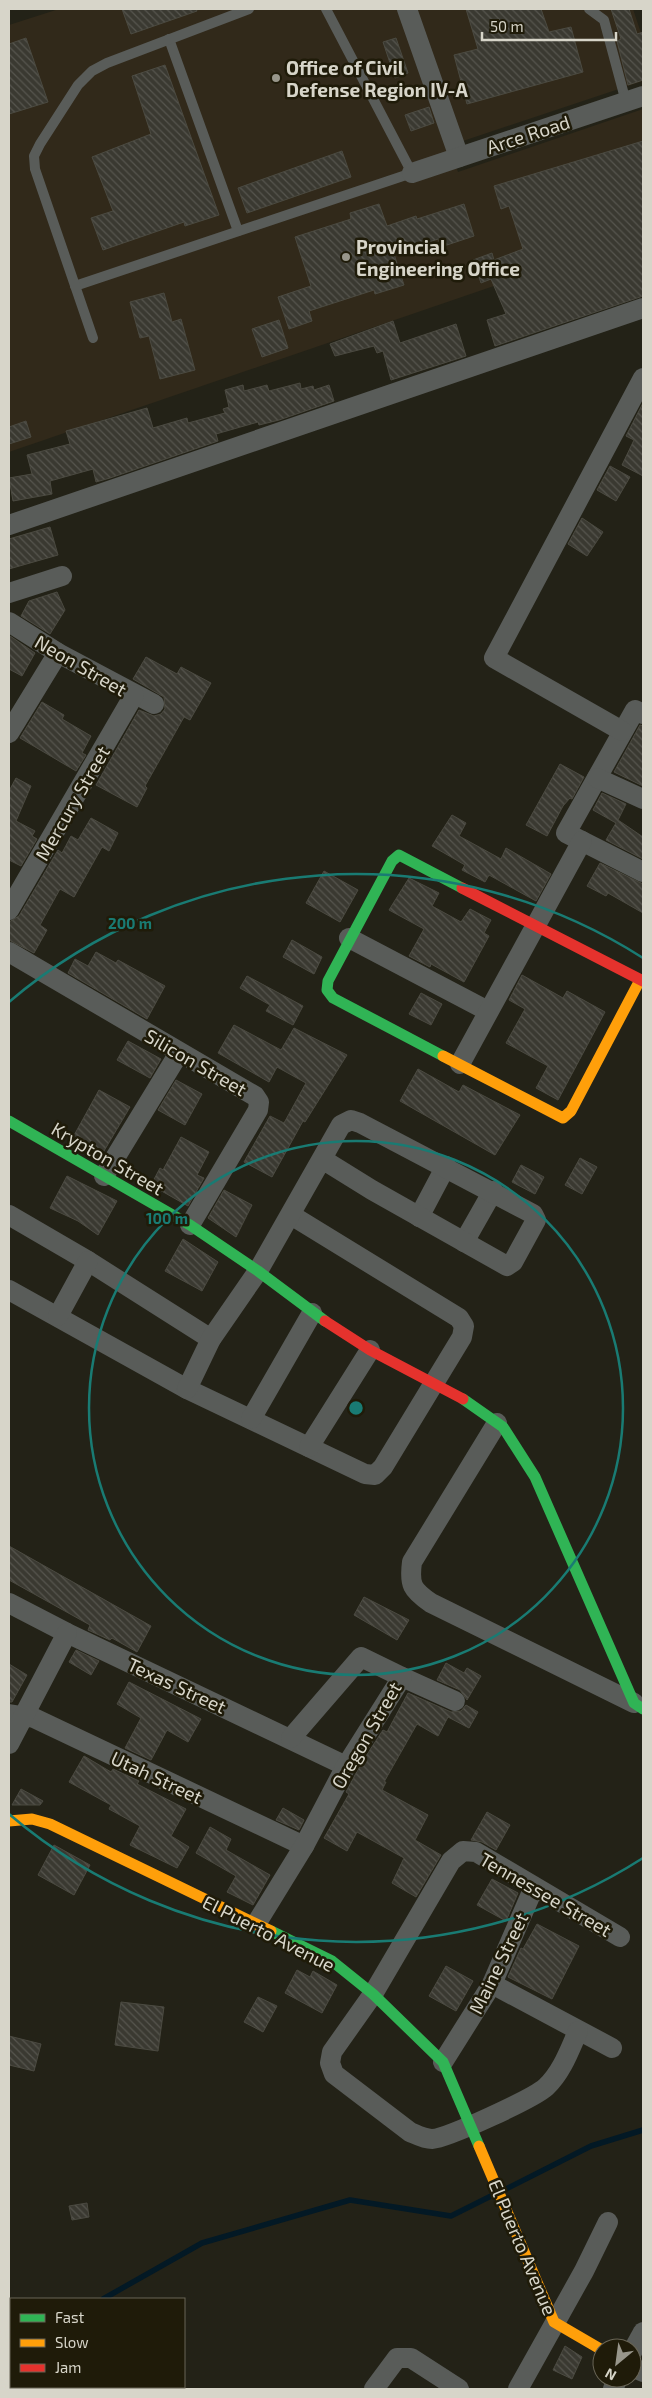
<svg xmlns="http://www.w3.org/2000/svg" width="652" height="2398" font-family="'Exo 2',sans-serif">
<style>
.commercial{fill:#31291a}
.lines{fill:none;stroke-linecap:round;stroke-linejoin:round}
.stream{stroke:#031925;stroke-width:5.5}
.building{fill:url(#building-back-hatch);stroke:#4b4a41}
.lane{stroke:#595c59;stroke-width:10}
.street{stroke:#595c59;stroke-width:20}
.fast{stroke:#30b455;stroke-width:11}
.slow{stroke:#ff9f0a;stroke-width:11}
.jam{stroke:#e5322d;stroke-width:11}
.ring{fill:none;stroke:#197b73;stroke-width:2.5}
.poi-dot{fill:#98968b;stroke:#1f1b09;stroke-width:2}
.labels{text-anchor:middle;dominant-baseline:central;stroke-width:5;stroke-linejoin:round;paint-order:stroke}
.poi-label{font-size:19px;font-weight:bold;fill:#d7d5c9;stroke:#1f1b09;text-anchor:start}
.street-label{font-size:19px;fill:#d7d5c9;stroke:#1f1b09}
.centre{fill:#197b73;stroke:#1f1b09;stroke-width:2.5}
.ring-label{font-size:15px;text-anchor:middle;font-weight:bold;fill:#197b73;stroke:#1f1b09;stroke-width:5;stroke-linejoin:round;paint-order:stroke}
</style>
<defs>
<pattern id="building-back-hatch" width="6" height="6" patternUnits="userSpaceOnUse" patternTransform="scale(1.25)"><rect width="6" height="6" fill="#3a3931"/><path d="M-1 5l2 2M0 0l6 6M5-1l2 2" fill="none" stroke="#56554e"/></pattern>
</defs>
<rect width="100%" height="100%" fill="#232217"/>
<g class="commercial">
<path d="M59,9H400L458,172L643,109V235L9,452V25Z"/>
<path d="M414,9H633L643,39V81L460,142Z"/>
</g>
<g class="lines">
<g class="stream">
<path d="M506,2189L591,2146L643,2130"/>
<path d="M103,2299L202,2243L350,2200L451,2216L493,2195"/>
<path d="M9,2333H11"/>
</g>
</g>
<g class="building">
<path d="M122,9H196L197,11L131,34Z"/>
<path d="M466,9H541L549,32L571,27L583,72L467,104L454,55L478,49Z"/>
<path d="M611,9H629L637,34L643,32V80L628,85L617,41L621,39Z"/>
<path d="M26,38L48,102L9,114V44Z"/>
<path d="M396,38L408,73L395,78L383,42Z"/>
<path d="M165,65L219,215L185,226L184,222L103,250L91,218L113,211L92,157L151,134L132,76Z"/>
<path d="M429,107L434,123L411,131L405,115Z"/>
<path d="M643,141V296L495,346L487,320L506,314L491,279L481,283L473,260L492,253L494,260L523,249L509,206L501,209L494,186Z"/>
<path d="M342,151L351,177L247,213L238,188Z"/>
<path d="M379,204L387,226L416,216L417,219L464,204L474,236L441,247L438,239L394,254L404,285L375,294L374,290L309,311L312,321L289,329L278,297L311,286L295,237L351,219L350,213Z"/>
<path d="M164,293L172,322L181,319L195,370L160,379L149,336L140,338L130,302Z"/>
<path d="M279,320L288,348L262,357L252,329Z"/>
<path d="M393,321L400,343L456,324L466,356L391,380L383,351L377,353L374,346L335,356L330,344Z"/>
<path d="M300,383L301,389L313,386L314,390L329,385L334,401L279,420L259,425L258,422L216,434L218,441L110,478L96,482L93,469L50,481L52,494L13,501L9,478L32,474L27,455L70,444L66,431L147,408L153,428L187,418L188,423L225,413L223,409L229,407L225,390L243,385L244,391L267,385L269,391Z"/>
<path d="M643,403V476L622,465L634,440L626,436Z"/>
<path d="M26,421L31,437L9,444V427Z"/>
<path d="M610,466L630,477L616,501L597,490Z"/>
<path d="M582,518L603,532L587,556L568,544Z"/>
<path d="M50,527L58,555L9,569V539Z"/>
<path d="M57,592L65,610L50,634L21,616L29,601Z"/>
<path d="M10,636L35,653L22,676L9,669Z"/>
<path d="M146,657L177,674L181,667L211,683L190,720L184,717L145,786L147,788L137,807L96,785L139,710L154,716L161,714L165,709L164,697L133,679Z"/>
<path d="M42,702L64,715L62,719L91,736L82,753L86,755L76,771L20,738Z"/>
<path d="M640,725L643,726V786L614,772Z"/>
<path d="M560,764L584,777L572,799L570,798L563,806L547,836L526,825Z"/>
<path d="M16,778L31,786L16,821L35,831L32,836L37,839L21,866L9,860V791Z"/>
<path d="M602,793L626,804L618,820L643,837V859L606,840L616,823L593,810Z"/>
<path d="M452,815L466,823L459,836L501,859L506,848L551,874L536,901L489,875L485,882L462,870L465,865L432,846Z"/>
<path d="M91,818L118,833L109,851L102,847L74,897L60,889L40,925L47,930L34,953L9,940V922L19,916L58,850L62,853L71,836L78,840Z"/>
<path d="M600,863L643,884V913L608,893L606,896L587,886Z"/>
<path d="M324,871L358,890L340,922L306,903Z"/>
<path d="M409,878L439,893L432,906L461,922L470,909L491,920L484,933L489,936L464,982L431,964L430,967L409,956L424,929L389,910Z"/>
<path d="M292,940L322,957L314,974L283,957Z"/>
<path d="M96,952L116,963L118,960L165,986L147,1019L68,973L75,959L88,966Z"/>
<path d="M522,975L563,998L567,991L605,1012L558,1100L536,1088L548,1066L506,1043L525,1009L509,1000Z"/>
<path d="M247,976L303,1006L293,1025L266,1011L270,1005L240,988Z"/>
<path d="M421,993L442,1004L431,1025L409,1014Z"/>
<path d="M234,1025L281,1050L294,1028L347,1055L305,1122L303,1121L272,1177L244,1162L270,1116L284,1123L306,1083L277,1067L269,1082L218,1053Z"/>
<path d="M128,1041L161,1059L150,1078L117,1060Z"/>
<path d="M418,1069L459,1092L463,1085L520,1115L495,1155L400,1101Z"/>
<path d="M176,1080L202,1094L185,1125L158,1110Z"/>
<path d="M99,1090L130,1107L101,1156L72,1139Z"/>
<path d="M181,1137L209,1152L197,1175L204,1178L188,1206L151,1185L160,1168L163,1170Z"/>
<path d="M580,1158L597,1167L582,1194L565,1185Z"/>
<path d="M521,1165L544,1177L535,1194L512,1182Z"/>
<path d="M67,1176L117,1201L98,1235L78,1221L50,1208Z"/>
<path d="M224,1190L252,1205L236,1237L208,1218Z"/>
<path d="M183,1239L218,1262L202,1291L165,1271Z"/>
<path d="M9,1546L151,1626L137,1652L112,1638L110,1640L88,1630L90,1625L9,1580Z"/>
<path d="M364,1597L409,1620L397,1640L354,1615Z"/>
<path d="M76,1650L99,1661L91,1675L69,1662Z"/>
<path d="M446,1663L464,1673L467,1668L481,1676L467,1700L460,1690L437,1680Z"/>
<path d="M9,1664L27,1675L12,1702H9Z"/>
<path d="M129,1682L201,1719L188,1742L167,1730L151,1760L125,1748L141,1718L117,1704Z"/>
<path d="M408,1693L451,1712L461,1711L466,1705L478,1712L469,1728L448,1717L438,1736L417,1724L384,1782H386L382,1790L428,1815L415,1840L441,1855L416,1897L392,1883L404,1858L357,1832L347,1851L324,1838L349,1794L346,1792L362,1762L383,1730L387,1732Z"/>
<path d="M84,1756L111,1772L113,1769L139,1781L137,1784L186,1809L171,1836L189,1847L177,1868L130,1845L140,1826L109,1809L111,1805L69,1782Z"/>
<path d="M21,1789L43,1801L40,1805H12Z"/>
<path d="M283,1808L304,1820L299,1830L276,1820Z"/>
<path d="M487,1812L510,1825L496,1850L482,1842L471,1840Z"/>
<path d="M210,1827L231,1839L226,1850L270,1875L253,1905L227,1892L236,1876L196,1853Z"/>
<path d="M54,1845L90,1865L74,1895L38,1875Z"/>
<path d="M492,1879L518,1893L506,1921L477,1905Z"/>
<path d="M537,1924L579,1946L552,1999L508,1977L521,1948L523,1949Z"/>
<path d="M446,1966L473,1981L456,2011L429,1996Z"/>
<path d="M297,1970L310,1977L313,1971L337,1985L322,2013L285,1993Z"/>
<path d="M258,1997L277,2006L263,2032L244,2022Z"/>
<path d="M121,2002L164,2007L158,2051L115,2045Z"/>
<path d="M9,2036L41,2044L34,2071L9,2065Z"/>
<path d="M87,2203L89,2217L72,2220L69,2206Z"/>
<path d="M565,2346L582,2357L572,2379L553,2370Z"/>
</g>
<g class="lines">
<g class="lane">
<path d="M589,9L604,20L626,102"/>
<path d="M169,39L238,231"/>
<path d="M75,286L412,173L326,9"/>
<path d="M93,338L35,169L34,156L40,144L78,85L92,71L107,63L249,9"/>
</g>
<g class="street">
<path d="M407,9L459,157"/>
<path d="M412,173L643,96"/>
<path d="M9,525L643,308"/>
<path d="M9,593L62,576"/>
<path d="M9,622L58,653L154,704"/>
<path d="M643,714L635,710L566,833L643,872"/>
<path d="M622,731L494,658L643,378"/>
<path d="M9,733L58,653"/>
<path d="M597,778L643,799"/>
<path d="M9,910L134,695"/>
<path d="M349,938L488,1011"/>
<path d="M9,952L255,1096L259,1102L258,1110L190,1225"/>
<path d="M460,1064L582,841"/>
<path d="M104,1176L179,1053"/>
<path d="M9,1215L88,1261L211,1339"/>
<path d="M419,1217L446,1166"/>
<path d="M464,1242L493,1191"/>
<path d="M9,1290L187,1389L365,1474L375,1475L383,1467L462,1337L464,1326L459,1318L291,1215"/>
<path d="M58,1316L88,1261"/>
<path d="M187,1389L211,1339L258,1271L341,1125L351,1120L360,1123L533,1214L536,1220L513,1262L507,1266L372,1190L322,1159"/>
<path d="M251,1419L312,1313"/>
<path d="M497,1423L412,1562C409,1585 412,1590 431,1603L634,1703"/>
<path d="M309,1447L370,1350"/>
<path d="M9,1603L67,1633L346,1766"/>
<path d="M402,1677L455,1701"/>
<path d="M9,1714L34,1718L304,1846"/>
<path d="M9,1744L67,1633"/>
<path d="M256,1924L304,1846L346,1766L402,1677L361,1657L291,1738"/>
<path d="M492,1984L612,2048"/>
<path d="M578,2031C570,2049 562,2072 546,2087C534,2098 448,2138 432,2139C424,2139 417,2135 410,2132L334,2074L330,2063L332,2052L373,1994L451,1861L463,1851L476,1852L620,1937"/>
<path d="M443,2062L492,1984L534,1887"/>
<path d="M632,2352L643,2332"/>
<path d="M632,2367L643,2372"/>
<path d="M374,2389L397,2358H411L459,2389"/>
<path d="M518,2389L584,2271L608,2222"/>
<path d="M613,2389L618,2378"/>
</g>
<g class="fast">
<path d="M443,1056L333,998L327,990L328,981L392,861L399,855L462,888"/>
<path d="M9,1121L190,1225L258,1271L325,1321"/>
<path d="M463,1399L503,1427L535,1477L634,1703L643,1709"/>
<path d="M271,1931L332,1961L373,1994L443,2062L479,2146"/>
</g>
<g class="slow">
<path d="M443,1056L563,1118L571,1111L640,980"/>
<path d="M9,1821L32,1819L50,1824L271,1931"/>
<path d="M479,2146L554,2322L602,2350"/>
</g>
<g class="jam">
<path d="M462,888L643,981"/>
<path d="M325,1321L370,1350L463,1399"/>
</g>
</g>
<g class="ring">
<circle cx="356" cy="1408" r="267"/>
<path d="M643 1858A534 534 0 0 1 9 1814M9 1002A534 534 0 0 1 643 958"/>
</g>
<g class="poi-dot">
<circle cx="276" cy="78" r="5"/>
<circle cx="346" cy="257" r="5"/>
</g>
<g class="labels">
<g class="poi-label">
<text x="286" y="67">Office of Civil<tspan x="286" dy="22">Defense Region IV-A</tspan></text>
<text x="356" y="246">Provincial<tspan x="356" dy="22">Engineering Office</tspan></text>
</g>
<g class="street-label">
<text transform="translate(528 134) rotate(-18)">Arce Road</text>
<text transform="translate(81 665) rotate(30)">Neon Street</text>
<text transform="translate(72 803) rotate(-60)">Mercury Street</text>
<text transform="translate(196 1062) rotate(30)">Silicon Street</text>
<text transform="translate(108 1158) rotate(30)">Krypton Street</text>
<text transform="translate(177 1685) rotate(25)">Texas Street</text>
<text transform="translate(366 1735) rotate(-60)">Oregon Street</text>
<text transform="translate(157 1777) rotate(25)">Utah Street</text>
<text transform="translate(546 1894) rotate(30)">Tennessee Street</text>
<text transform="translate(269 1933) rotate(27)">El Puerto Avenue</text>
<text transform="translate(498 1963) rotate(-64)">Maine Street</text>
<text transform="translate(523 2247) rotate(67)">El Puerto Avenue</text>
</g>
</g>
<circle cx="356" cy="1408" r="8" class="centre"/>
<g class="ring-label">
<text x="130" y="929">200 m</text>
<text x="167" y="1224">100 m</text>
</g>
<rect width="652" height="2398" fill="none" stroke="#d7d5c9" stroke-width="20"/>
<rect x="10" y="2298" width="175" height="90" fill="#1f1b09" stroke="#696556"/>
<rect x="20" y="2314" width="25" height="8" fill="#30b455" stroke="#696556"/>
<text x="55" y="2323" font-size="15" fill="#d7d5c9">Fast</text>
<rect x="20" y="2339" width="25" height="8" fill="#ff9f0a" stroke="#696556"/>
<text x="55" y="2348" font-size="15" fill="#d7d5c9">Slow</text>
<rect x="20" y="2364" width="25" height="8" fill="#e5322d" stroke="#696556"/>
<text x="55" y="2373" font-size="15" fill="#d7d5c9">Jam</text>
<g transform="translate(617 2363) rotate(209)"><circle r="24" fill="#1f1b09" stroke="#696556"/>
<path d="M0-4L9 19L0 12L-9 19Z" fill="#98968b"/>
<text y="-8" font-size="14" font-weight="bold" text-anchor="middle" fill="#d7d5c9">N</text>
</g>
<path d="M482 32v8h134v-8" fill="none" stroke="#d7d5c9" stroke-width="2.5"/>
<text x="490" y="32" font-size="15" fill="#d7d5c9" stroke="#1f1b09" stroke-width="4" paint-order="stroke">50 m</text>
</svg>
